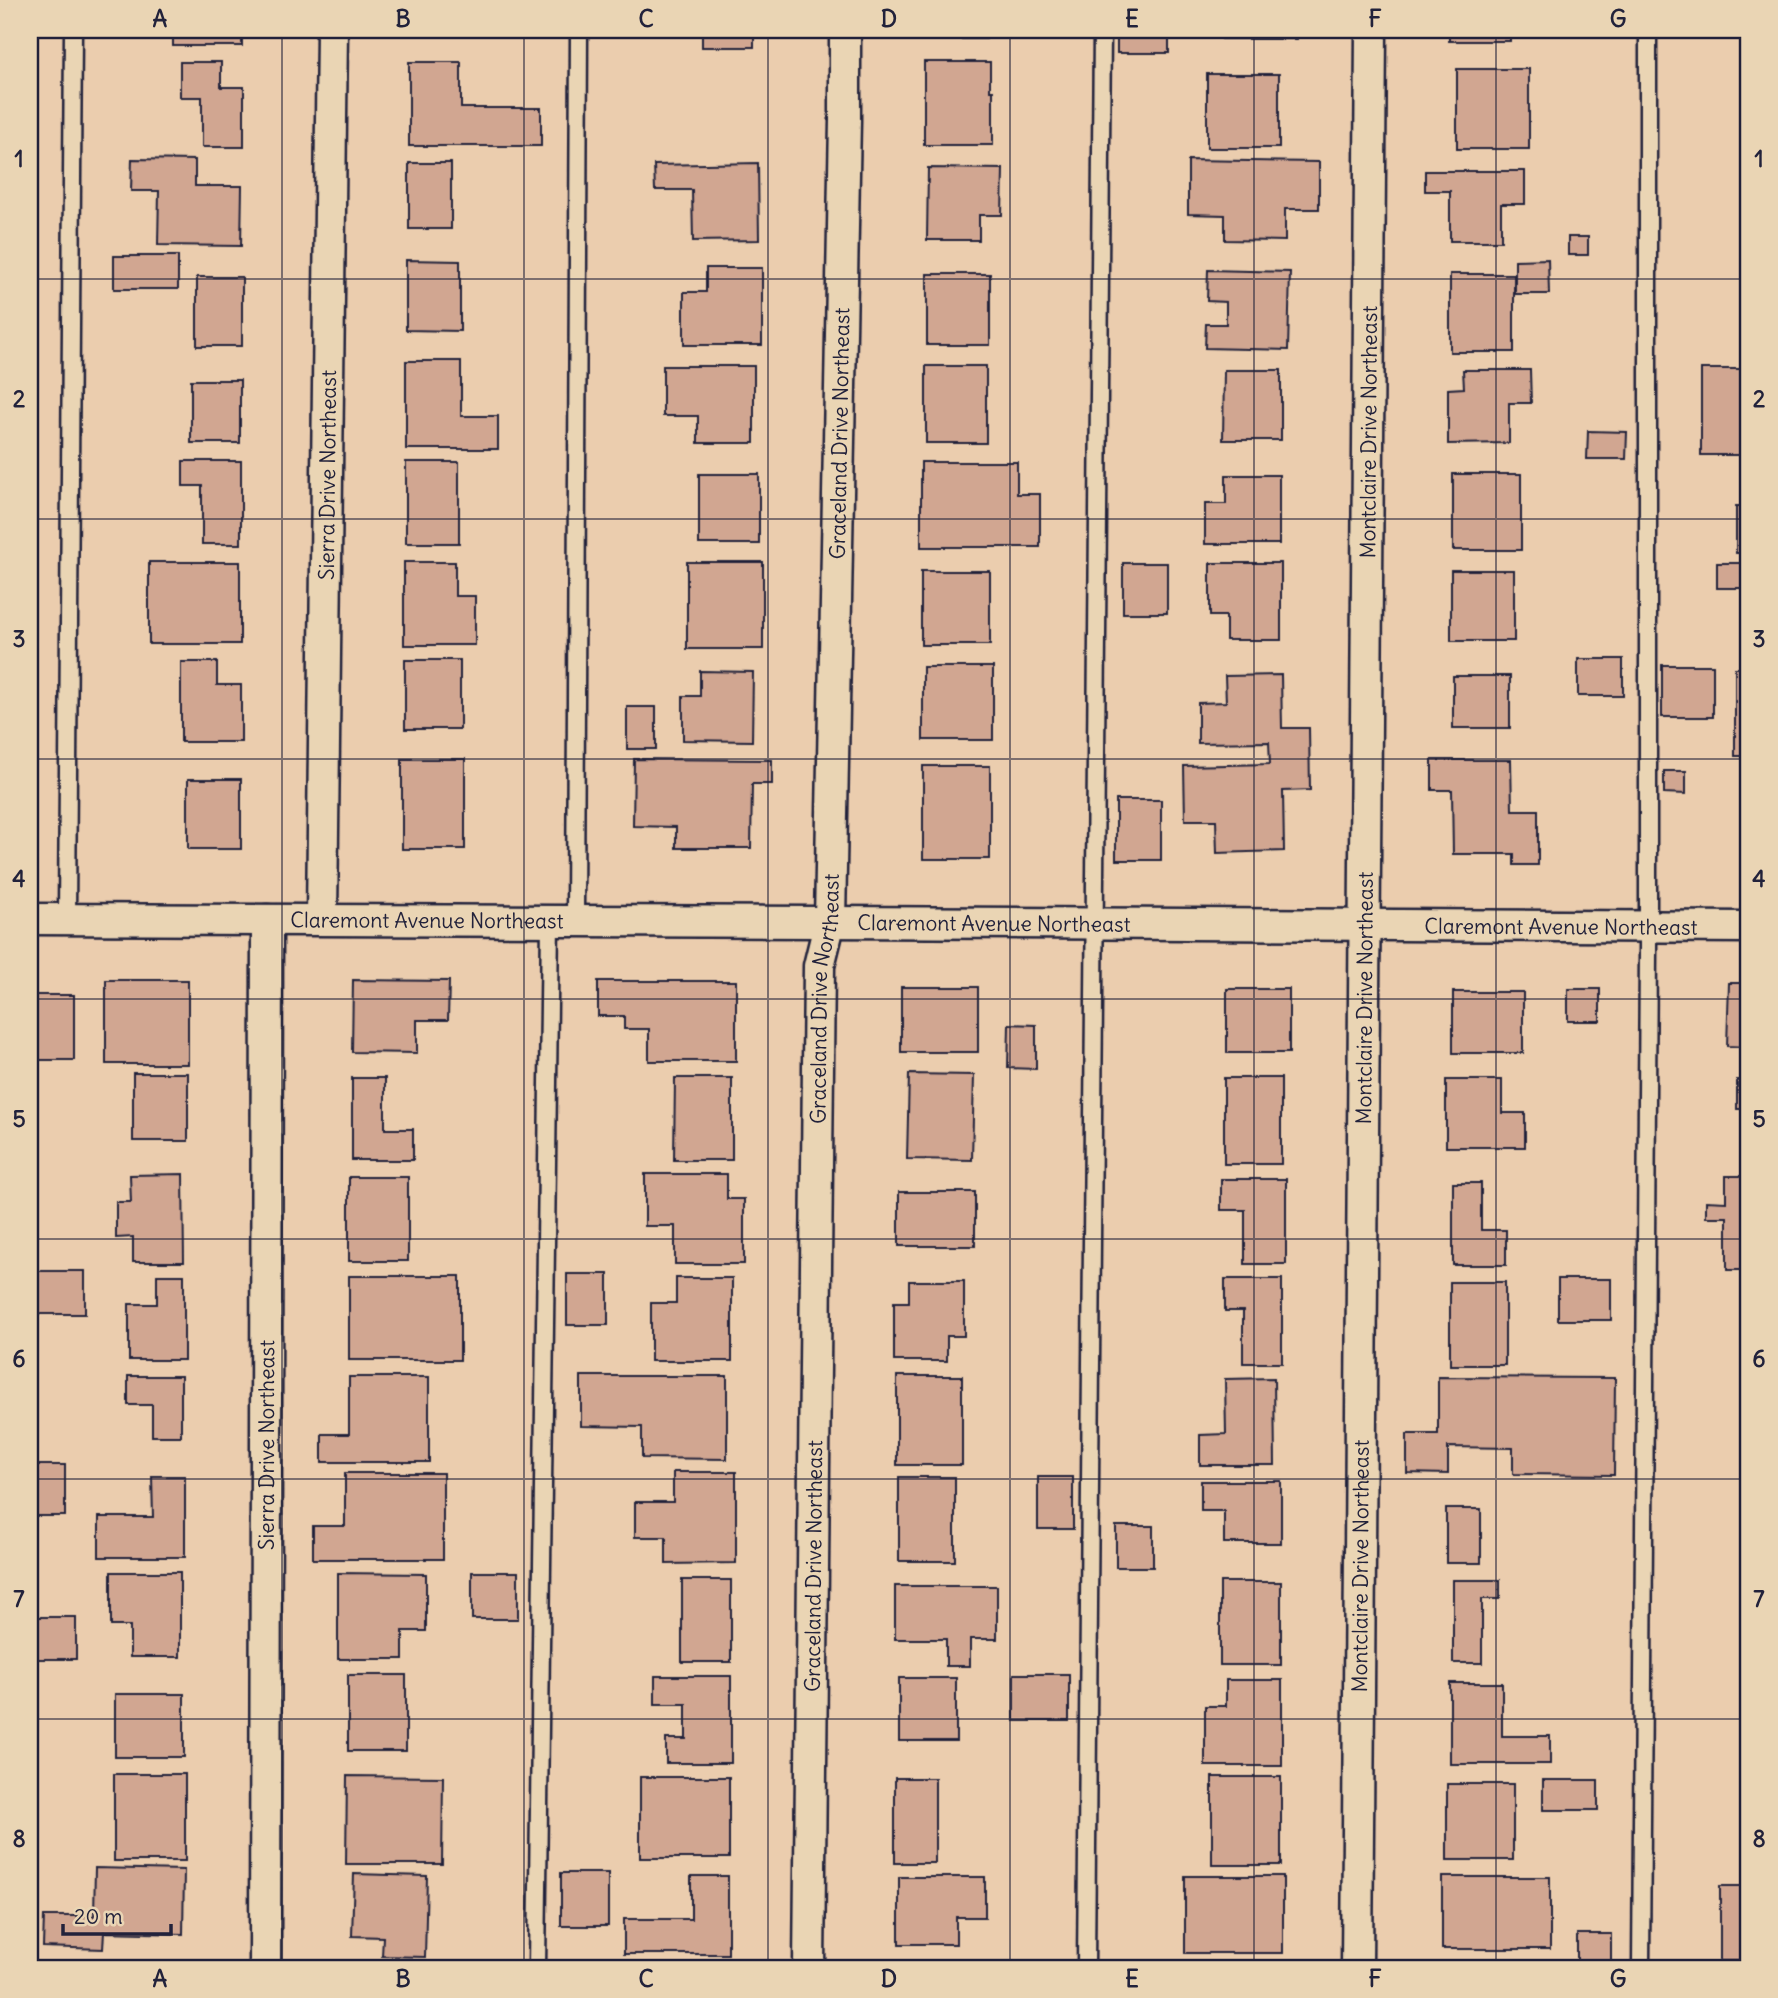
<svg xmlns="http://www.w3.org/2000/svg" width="1778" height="1998" font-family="Delius,sans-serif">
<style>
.building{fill:#d1a691;stroke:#22223b;stroke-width:2}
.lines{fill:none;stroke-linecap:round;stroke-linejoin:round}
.lane-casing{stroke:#22223b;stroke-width:21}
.street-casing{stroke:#22223b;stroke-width:35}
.lane{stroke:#ead5b4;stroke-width:16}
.street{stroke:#ead5b4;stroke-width:30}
.grid{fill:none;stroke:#22223b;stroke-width:2;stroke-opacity:0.55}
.labels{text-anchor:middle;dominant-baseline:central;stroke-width:5;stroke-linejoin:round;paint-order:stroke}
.street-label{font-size:21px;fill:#22223b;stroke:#ead5b4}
.neatline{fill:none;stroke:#22223b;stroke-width:2.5}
.grid-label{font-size:23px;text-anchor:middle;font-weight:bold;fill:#22223b}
</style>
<rect width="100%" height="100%" fill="#ebcdae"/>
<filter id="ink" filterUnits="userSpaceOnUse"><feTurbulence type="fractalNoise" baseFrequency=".0143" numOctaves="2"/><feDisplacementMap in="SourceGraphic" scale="14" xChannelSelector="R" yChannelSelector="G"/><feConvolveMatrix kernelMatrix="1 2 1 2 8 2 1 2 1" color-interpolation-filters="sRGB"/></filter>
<g filter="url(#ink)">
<g class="building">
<rect x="173" y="30" width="69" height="16"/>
<rect x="702" y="30" width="52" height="17"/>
<rect x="927" y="30" width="59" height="9"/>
<rect x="1117" y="30" width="52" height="23"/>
<rect x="1222" y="30" width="75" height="9"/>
<rect x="1449" y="30" width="61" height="11"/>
<path d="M180,62H221V87H244V147H202V97H180Z"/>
<path d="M409,62H461V108H541V146H409Z"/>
<path d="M924,62H990V91H993V145H924Z"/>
<rect x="1457" y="69" width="72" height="80"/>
<rect x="1207" y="74" width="72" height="74"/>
<path d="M132,159L195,160V186H242L241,246L158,245L159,191H131Z"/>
<path d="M1188,160L1319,162V209H1285V241L1225,240V215L1188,214Z"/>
<rect x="409" y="163" width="42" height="66"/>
<path d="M758,163L759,240L693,241L692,190H655L654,165Z"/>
<path d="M928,168L1003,169L1002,215H979V240H927Z"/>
<path d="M1425,171H1525V204H1501V241H1450V191H1425Z"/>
<rect x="1568" y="237" width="20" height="18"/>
<rect x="114" y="256" width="64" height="33"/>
<path d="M1548,259L1549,294H1515V260Z"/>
<path d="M406,260L460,261V331L406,330Z"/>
<path d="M706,268H762V345H684V292H706Z"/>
<path d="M1208,270L1290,272L1288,350L1205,348L1206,324H1226V302L1207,301Z"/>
<rect x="927" y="274" width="63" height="71"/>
<rect x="1450" y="274" width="64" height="78"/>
<rect x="197" y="277" width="45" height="69"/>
<path d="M406,361H461V416H498V449H406Z"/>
<path d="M663,366H754V443H698V416H663Z"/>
<rect x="926" y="366" width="60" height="77"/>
<rect x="1701" y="369" width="47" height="86"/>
<path d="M1224,370H1281V440H1223Z"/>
<path d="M1463,370H1530L1531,403H1509V443L1448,444V389L1464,388Z"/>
<rect x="191" y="380" width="49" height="63"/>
<path d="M1588,431L1627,432L1626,459H1587Z"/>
<path d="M183,461H241V544H202V486H183Z"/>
<rect x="406" y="462" width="53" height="81"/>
<path d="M921,462H1017V494H1040V547H921Z"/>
<rect x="699" y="474" width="60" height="70"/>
<rect x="1453" y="474" width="68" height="76"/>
<path d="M1226,475H1279V544H1205V504H1226Z"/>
<rect x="1736" y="506" width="12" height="47"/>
<rect x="149" y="562" width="91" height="82"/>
<path d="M404,562H455V596H475V645H404Z"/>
<rect x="687" y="562" width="76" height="87"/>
<rect x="1123" y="563" width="44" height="50"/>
<path d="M1210,563H1281V640H1226V616H1210Z"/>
<rect x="1717" y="563" width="31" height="25"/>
<rect x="1451" y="570" width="63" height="71"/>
<rect x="921" y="571" width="69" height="74"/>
<rect x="1578" y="659" width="45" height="37"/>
<rect x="405" y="660" width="55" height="69"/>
<path d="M181,662H217V685H241V742H181Z"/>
<rect x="1662" y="665" width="51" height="52"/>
<rect x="923" y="667" width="70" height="73"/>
<rect x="1735" y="668" width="13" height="88"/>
<path d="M700,671L753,672L752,741L683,740V696H700Z"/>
<path d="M1281,675L1282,728H1309L1310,790L1283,791L1284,851L1217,853L1216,820H1185L1184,766L1270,764L1269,742L1198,743V703L1226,702L1225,676Z"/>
<rect x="1453" y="676" width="57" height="52"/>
<rect x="627" y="707" width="29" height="42"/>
<rect x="402" y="759" width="63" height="90"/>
<path d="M634,759L772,760V784H752L751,848H676V827L633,826Z"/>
<path d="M1432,760H1511L1512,810H1538V865H1514V854H1453L1452,790H1432Z"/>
<rect x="923" y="766" width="67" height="93"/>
<path d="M1664,771H1686V794L1664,793Z"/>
<rect x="188" y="779" width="53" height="70"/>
<rect x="1116" y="800" width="45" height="60"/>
<rect x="106" y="980" width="82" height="84"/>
<path d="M353,980L449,981L448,1020H417V1053L352,1052Z"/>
<path d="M598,981H736V1061H649V1029H624V1016H598Z"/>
<path d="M1729,983H1748V1047L1727,1046Z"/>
<rect x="901" y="987" width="77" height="65"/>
<rect x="1227" y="989" width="62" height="64"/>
<rect x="1568" y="989" width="32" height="32"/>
<rect x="1453" y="992" width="70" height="61"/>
<rect x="30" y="995" width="44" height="65"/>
<path d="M1009,1024L1036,1025V1069L1008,1068Z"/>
<rect x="133" y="1073" width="55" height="68"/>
<path d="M909,1074L974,1075L972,1160L907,1159Z"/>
<path d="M352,1078H385V1129H413V1160H352Z"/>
<path d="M675,1078H732V1160H674Z"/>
<rect x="1224" y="1078" width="57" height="86"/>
<path d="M1446,1080H1502V1113H1525V1147H1446Z"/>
<rect x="1737" y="1080" width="11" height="29"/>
<path d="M183,1174L184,1262H133V1237L116,1238V1202H131L130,1175Z"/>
<path d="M645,1174H727V1199H744V1264H675V1226H645Z"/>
<path d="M1726,1176H1748V1270H1727V1217H1706V1201L1726,1202Z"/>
<rect x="349" y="1177" width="59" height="84"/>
<path d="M1221,1179H1286V1264H1245V1210H1221Z"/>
<path d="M1453,1183H1481V1230H1506V1265H1453Z"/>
<rect x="899" y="1192" width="76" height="54"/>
<rect x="33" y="1271" width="52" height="43"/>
<rect x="567" y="1274" width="41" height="51"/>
<path d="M157,1275H184V1360H129V1304H157Z"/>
<rect x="349" y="1276" width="111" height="84"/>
<path d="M676,1278H732V1361H651V1303H676Z"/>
<path d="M1225,1279H1282V1363H1243V1311H1225Z"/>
<rect x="1558" y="1279" width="53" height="41"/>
<path d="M909,1281H964V1336H947V1361H894V1302H909Z"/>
<rect x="1450" y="1282" width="55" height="83"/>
<path d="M128,1376H181V1436H152V1405H128Z"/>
<path d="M581,1376H727V1459L642,1458V1427L581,1426Z"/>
<rect x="897" y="1376" width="65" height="89"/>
<path d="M349,1377H429V1462H322V1434H349Z"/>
<path d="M1438,1377L1615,1378L1614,1475L1513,1474V1448L1448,1447V1474L1407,1473V1434H1438Z"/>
<path d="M1274,1378L1275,1465H1200V1435L1226,1434L1225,1379Z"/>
<rect x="30" y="1465" width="35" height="51"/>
<path d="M673,1472H736V1563L666,1564V1537H635V1502H673Z"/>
<path d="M345,1473H443V1559H313V1526H345Z"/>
<path d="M152,1476H185V1557H99V1517H153Z"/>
<rect x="899" y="1477" width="56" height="84"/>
<rect x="1038" y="1477" width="35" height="52"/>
<path d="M1201,1481H1281V1543H1224V1511H1201Z"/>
<rect x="1446" y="1509" width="35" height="54"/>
<rect x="1116" y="1526" width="37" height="41"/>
<path d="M111,1572H180V1657H130V1626H111Z"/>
<rect x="472" y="1572" width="46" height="47"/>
<path d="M338,1573L426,1574V1631H403V1659H338Z"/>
<rect x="682" y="1580" width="49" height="82"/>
<path d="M1453,1580H1500V1599H1482V1663H1453Z"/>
<rect x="1220" y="1582" width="61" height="83"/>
<path d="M895,1586H997V1639H970V1666H946V1639H895Z"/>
<rect x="30" y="1617" width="46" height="42"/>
<rect x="1014" y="1674" width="55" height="47"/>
<rect x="348" y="1675" width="58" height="76"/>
<path d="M655,1676H731V1763H666V1739H686V1704H655Z"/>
<rect x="899" y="1678" width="57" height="63"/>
<path d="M1226,1680H1282V1766H1205V1706H1226Z"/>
<path d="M1450,1683H1502V1736H1550V1764H1450Z"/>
<rect x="115" y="1694" width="69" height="63"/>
<rect x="114" y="1774" width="71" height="87"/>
<path d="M347,1776L443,1777L442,1864H346Z"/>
<rect x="640" y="1777" width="89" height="81"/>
<rect x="1212" y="1777" width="69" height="88"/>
<rect x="895" y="1778" width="40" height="85"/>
<rect x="1543" y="1780" width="55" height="30"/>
<rect x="1447" y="1784" width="66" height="76"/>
<path d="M95,1868L184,1870L183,1934L104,1932L103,1949L43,1947L44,1916H94Z"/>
<rect x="561" y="1873" width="47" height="53"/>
<path d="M354,1874L427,1876L425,1957L382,1956L383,1937L352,1936Z"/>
<path d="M691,1876H728V1954H624V1919H691Z"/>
<rect x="1185" y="1876" width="98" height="77"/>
<path d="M899,1877H985V1917H956V1944H899Z"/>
<rect x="1442" y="1877" width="108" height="72"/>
<rect x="1720" y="1886" width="28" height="75"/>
<rect x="1577" y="1934" width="34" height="34"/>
</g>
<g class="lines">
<defs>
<g id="lane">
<path d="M67,919L73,30"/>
<path d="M575,922L579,30"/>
<path d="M537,1968L550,922"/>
<path d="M1086,1968L1102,30"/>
<path d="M1641,1968L1648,952V30"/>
</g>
<g id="street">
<path id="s1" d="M30,919C603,919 1175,925 1748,927"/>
<path id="s2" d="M322,919L332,30"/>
<path id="s3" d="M265,1968L267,920"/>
<path id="s4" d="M809,1968L819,966L830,921L845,120V30"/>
<path id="s5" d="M1357,1968L1371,30"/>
</g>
</defs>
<use href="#lane" class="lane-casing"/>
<use href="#street" class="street-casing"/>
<use href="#lane" class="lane"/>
<use href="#street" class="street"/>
</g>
</g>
<path class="grid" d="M282,30V1968M524,30V1968M768,30V1968M1010,30V1968M1254,30V1968M1496,30V1968M30,279H1748M30,519H1748M30,759H1748M30,999H1748M30,1239H1748M30,1479H1748M30,1719H1748"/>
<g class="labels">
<g class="street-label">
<text stroke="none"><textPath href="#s5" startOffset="1536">Montclaire Drive Northeast</textPath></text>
<text stroke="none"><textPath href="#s4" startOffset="1536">Graceland Drive Northeast</textPath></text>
<text stroke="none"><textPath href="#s2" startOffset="444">Sierra Drive Northeast</textPath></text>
<text stroke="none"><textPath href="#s1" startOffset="397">Claremont Avenue Northeast</textPath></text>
<text stroke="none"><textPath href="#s1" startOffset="964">Claremont Avenue Northeast</textPath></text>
<text stroke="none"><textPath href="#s1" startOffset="1531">Claremont Avenue Northeast</textPath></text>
<text stroke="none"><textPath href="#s4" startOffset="970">Graceland Drive Northeast</textPath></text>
<text stroke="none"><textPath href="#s5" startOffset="970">Montclaire Drive Northeast</textPath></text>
<text stroke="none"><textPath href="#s3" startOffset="523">Sierra Drive Northeast</textPath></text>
<text stroke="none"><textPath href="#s4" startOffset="402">Graceland Drive Northeast</textPath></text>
<text stroke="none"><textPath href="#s5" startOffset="402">Montclaire Drive Northeast</textPath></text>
</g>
</g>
<rect width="1778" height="1998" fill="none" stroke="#ead5b4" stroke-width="77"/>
<path d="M63 1924v10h108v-10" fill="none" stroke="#22223b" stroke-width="3.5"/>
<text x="74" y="1924" font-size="21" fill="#22223b" stroke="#ead5b4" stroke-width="5" paint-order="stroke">20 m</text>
<rect x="38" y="38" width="1702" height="1922" class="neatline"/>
<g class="grid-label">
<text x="160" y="27">A</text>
<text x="403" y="27">B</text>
<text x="646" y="27">C</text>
<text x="889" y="27">D</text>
<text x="1132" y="27">E</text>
<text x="1375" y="27">F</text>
<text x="1618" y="27">G</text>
<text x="19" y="167">1</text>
<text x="1759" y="167">1</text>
<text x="19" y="407">2</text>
<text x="1759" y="407">2</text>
<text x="19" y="647">3</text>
<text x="1759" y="647">3</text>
<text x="19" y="887">4</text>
<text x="1759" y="887">4</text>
<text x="19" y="1127">5</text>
<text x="1759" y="1127">5</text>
<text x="19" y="1367">6</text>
<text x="1759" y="1367">6</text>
<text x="19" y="1607">7</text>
<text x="1759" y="1607">7</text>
<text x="19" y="1847">8</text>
<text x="1759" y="1847">8</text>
<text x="160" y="1987">A</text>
<text x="403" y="1987">B</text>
<text x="646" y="1987">C</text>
<text x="889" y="1987">D</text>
<text x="1132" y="1987">E</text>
<text x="1375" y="1987">F</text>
<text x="1618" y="1987">G</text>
</g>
</svg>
